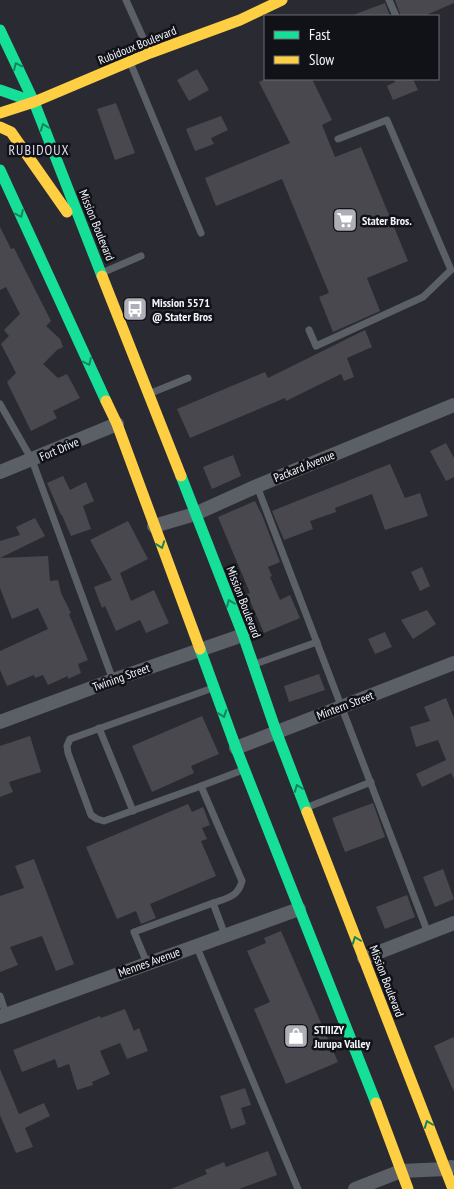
<svg xmlns="http://www.w3.org/2000/svg" width="454" height="1189" font-family="'PT Sans Narrow',sans-serif">
<style>
.building{fill:#49484e}
.lines{fill:none;stroke-linecap:round;stroke-linejoin:round}
.lane{stroke:#5b6067;stroke-width:7}
.street{stroke:#5b6067;stroke-width:14}
.fast{stroke:#16e098;stroke-width:11}
.slow{stroke:#ffcf43;stroke-width:11}
.oneway{stroke:#14835e}
.labels{text-anchor:middle;dominant-baseline:central;stroke-width:5;stroke-linejoin:round;paint-order:stroke}
.street-label{font-size:12px;fill:#f3f4fd;stroke:#111217}
.poi-label{font-size:12px;font-weight:bold;fill:#f3f4fd;stroke:#111217;text-anchor:start}
.neighbourhood-label{font-size:14px;letter-spacing:1px;fill:#dedff1;stroke:#111217}
</style>
<rect width="100%" height="100%" fill="#2a2b32"/>
<g class="building">
<path d="M395,0H454V3L424,16H401Z"/>
<path d="M385,3L390,16H353V15Z"/>
<path d="M197,69L209,90L189,101L177,80Z"/>
<path d="M265,79H312L332,120L322,125L335,157L361,147L408,261L367,278L380,311L333,332L319,297L329,293L282,179L216,206L205,178L290,143L259,82Z"/>
<path d="M394,79H413L418,90L393,100L387,86L395,82Z"/>
<path d="M116,103L135,153L115,160L97,109Z"/>
<path d="M221,116L228,130L211,138L214,144L195,151L186,129Z"/>
<path d="M0,227L11,249L14,248L51,321L46,326L60,339L63,347L57,350L43,364L58,378L67,374L80,398L53,411L57,418L31,431L7,382L16,373L1,344L9,336L4,330L20,314L6,287L0,290Z"/>
<path d="M365,330L372,347L347,358L354,377L344,381L341,374L286,401L285,398L190,438L177,409L265,372L268,378Z"/>
<path d="M446,443L454,458V477L446,481L430,451Z"/>
<path d="M233,455L241,476L212,489L203,467Z"/>
<path d="M390,464L405,498L420,493L428,516L385,530L372,494L335,508L336,512L310,521L313,529L284,540L272,511Z"/>
<path d="M63,476L70,490L86,482L94,501L83,506L91,529L71,536L62,515H61L47,483Z"/>
<path d="M255,501L262,515L280,562L268,567L272,576L270,577L280,600L290,595L300,618L264,633L247,594L250,593L218,517Z"/>
<path d="M35,518L45,536L0,558L48,556L50,581L58,580L61,593L71,613L69,614L88,660L78,664L81,673L68,679V676L48,685L43,675L35,678L34,675L7,686L0,670V651L48,629L38,608L12,619L0,588V541L20,535L16,527Z"/>
<path d="M128,521L148,559L120,573L131,601L154,590L169,623L146,633L140,620L116,631L105,606L102,608L94,587L112,580L90,540Z"/>
<path d="M422,567L430,586L420,591L411,572Z"/>
<path d="M427,610L436,624L413,639L401,620Z"/>
<path d="M385,632L392,647L375,654L368,639Z"/>
<path d="M319,674L325,690L289,702L284,686Z"/>
<path d="M446,698L454,718V779L451,773L422,787L416,774L446,760L438,740L416,747L410,727L430,721L424,707Z"/>
<path d="M202,716L219,754L191,766L194,773L152,792L132,746Z"/>
<path d="M30,736L41,772L9,782L13,792L0,797V746Z"/>
<path d="M373,803L385,837L345,852L332,818Z"/>
<path d="M188,804L192,812L203,807L210,825L202,828L207,839L201,841L216,876L150,904L156,918L141,924L136,911L117,919L86,847Z"/>
<path d="M34,859L74,964L56,971L42,936L10,947L18,965L0,972V896L24,888L15,866Z"/>
<path d="M443,869L454,899L435,907L423,877Z"/>
<path d="M407,895L415,917L385,929L376,907Z"/>
<path d="M281,931L338,1062L286,1084L254,1009L270,1002L247,951L266,943L264,938Z"/>
<path d="M125,1009L134,1031L139,1028L148,1051L127,1059L120,1043L100,1051L110,1074L92,1082L93,1085L77,1090L69,1064L58,1068L55,1059L22,1072L13,1050L100,1016L101,1018Z"/>
<path d="M454,1037V1092L434,1046Z"/>
<path d="M0,1069L19,1114L44,1103L50,1116L25,1128L33,1147L16,1153L0,1115Z"/>
<path d="M245,1088L251,1105L241,1108L246,1124L231,1129L220,1096Z"/>
<path d="M268,1151L277,1175L239,1189H171L207,1174L205,1170L224,1162L226,1167Z"/>
</g>
<g class="lines">
<g class="lane">
<path d="M126,0L149,51"/>
<path d="M389,0L396,16"/>
<path d="M130,62L201,233"/>
<path d="M104,272L141,256"/>
<path d="M309,330L316,346L423,297L451,270L387,120L338,139"/>
<path d="M151,393L188,378"/>
<path d="M0,404L32,460L113,680"/>
<path d="M257,486L428,933"/>
<path d="M255,664L317,642"/>
<path d="M210,689L70,739L67,746L68,753L91,815L97,819L104,821L201,786L242,881C238,897 227,898 213,903L225,935"/>
<path d="M99,728L133,811"/>
<path d="M201,786L243,770"/>
<path d="M308,807L371,782"/>
<path d="M196,945L298,1189"/>
<path d="M147,963L134,932L213,903"/>
<path d="M0,996L6,1014"/>
</g>
<g class="street">
<path d="M0,472L117,424"/>
<path d="M154,526L195,514L257,486L454,405"/>
<path d="M0,722L113,680L243,635"/>
<path d="M236,748L454,663"/>
<path d="M364,958L454,923"/>
<path d="M0,1017L299,909"/>
<path d="M355,1189L401,1171L446,1169L451,1167"/>
</g>
<g class="fast">
<path d="M0,30L34,102L102,276"/>
<path d="M0,90L34,102"/>
<path d="M0,170L106,401"/>
<path d="M181,476L243,635L276,731L307,812"/>
<path d="M200,649L236,748L376,1103"/>
</g>
<g class="slow">
<path d="M0,113L34,102L150,53L240,20L282,0"/>
<path d="M0,127L11,132L67,212"/>
<path d="M102,276L181,476"/>
<path d="M106,401L117,424L200,649"/>
<path d="M307,812L453,1189"/>
<path d="M376,1103L408,1189"/>
</g>
</g>
<defs><path id="oneway-chevron" d="M-2-3.5L2.5 0L-2 3.5" fill="none" stroke-width="1.6" stroke-linecap="round" stroke-linejoin="round" transform="scale(1.25)"/></defs>
<g class="oneway">
<use href="#oneway-chevron" transform="translate(17 66) rotate(-115)"/>
<use href="#oneway-chevron" transform="translate(44 127) rotate(-111)"/>
<use href="#oneway-chevron" transform="translate(20 214) rotate(65)"/>
<use href="#oneway-chevron" transform="translate(88 362) rotate(65)"/>
<use href="#oneway-chevron" transform="translate(161 545) rotate(70)"/>
<use href="#oneway-chevron" transform="translate(230 603) rotate(-111)"/>
<use href="#oneway-chevron" transform="translate(223 714) rotate(70)"/>
<use href="#oneway-chevron" transform="translate(298 788) rotate(-111)"/>
<use href="#oneway-chevron" transform="translate(356 940) rotate(-111)"/>
<use href="#oneway-chevron" transform="translate(428 1124) rotate(-111)"/>
</g>
<defs>
<symbol id="supermarket-square" viewBox="-11 -11 22 22"><rect x="-9" y="-9" width="18" height="18" rx="4" fill="#adaeb6" stroke="#111217"/><path d="M-6-5.5h2.5l.6 2H6L4.5 2H-2.5L-4.4-4H-6ZM-1.5 3.2a1.3 1.3 0 1 0 .1 0ZM3 3.2a1.3 1.3 0 1 0 .1 0Z" fill="#fff"/></symbol>
<symbol id="bus-square" viewBox="-11 -11 22 22"><rect x="-9" y="-9" width="18" height="18" rx="4" fill="#adaeb6" stroke="#111217"/><path d="M-5-6H5V4H4V6H2V4H-2V6H-4V4H-5ZM-3.5-4V0h7V-4ZM-3.5 1.2v1.5H-2V1.2ZM2 1.2v1.5H3.5V1.2Z" fill="#fff"/></symbol>
<symbol id="shop-square" viewBox="-11 -11 22 22"><rect x="-9" y="-9" width="18" height="18" rx="4" fill="#adaeb6" stroke="#111217"/><path d="M-5-2.5h2.3a2.7 3.5 0 0 1 5.4 0H5L5.5 6h-11ZM-1.5-2.5h3a1.5 2.3 0 0 0-3 0Z" fill="#fff"/></symbol>
</defs>
<g fill-rule="evenodd">
<use href="#supermarket-square" x="331" y="206" width="28" height="28"/>
<use href="#bus-square" x="121" y="295" width="28" height="28"/>
<use href="#shop-square" x="282" y="1022" width="28" height="28"/>
</g>
<g class="labels">
<g class="street-label">
<text transform="translate(137 45) rotate(-22)">Rubidoux Boulevard</text>
<text transform="translate(97 225) rotate(68)">Mission Boulevard</text>
<text transform="translate(59 449) rotate(-23)">Fort Drive</text>
<text transform="translate(304 466) rotate(-22)">Packard Avenue</text>
<text transform="translate(244 602) rotate(69)">Mission Boulevard</text>
<text transform="translate(121 677) rotate(-20)">Twining Street</text>
<text transform="translate(345 705) rotate(-21)">Mintern Street</text>
<text transform="translate(149 962) rotate(-20)">Mennes Avenue</text>
<text transform="translate(387 981) rotate(69)">Mission Boulevard</text>
</g>
<g class="poi-label">
<text x="362" y="220">Stater Bros.</text>
<text x="152" y="302">Mission 5571<tspan x="152" dy="14">@ Stater Bros</tspan></text>
<text x="314" y="1029">STIIIZY<tspan x="314" dy="14">Jurupa Valley</tspan></text>
</g>
<g class="neighbourhood-label">
<text x="39" y="150">RUBIDOUX</text>
</g>
</g>
<rect x="264" y="15" width="175" height="65" fill="#111217" stroke="#6b6c73"/>
<rect x="274" y="31" width="25" height="8" fill="#16e098" stroke="#6b6c73"/>
<text x="309" y="40" font-size="15" fill="#f3f4fd">Fast</text>
<rect x="274" y="56" width="25" height="8" fill="#ffcf43" stroke="#6b6c73"/>
<text x="309" y="65" font-size="15" fill="#f3f4fd">Slow</text>
</svg>
